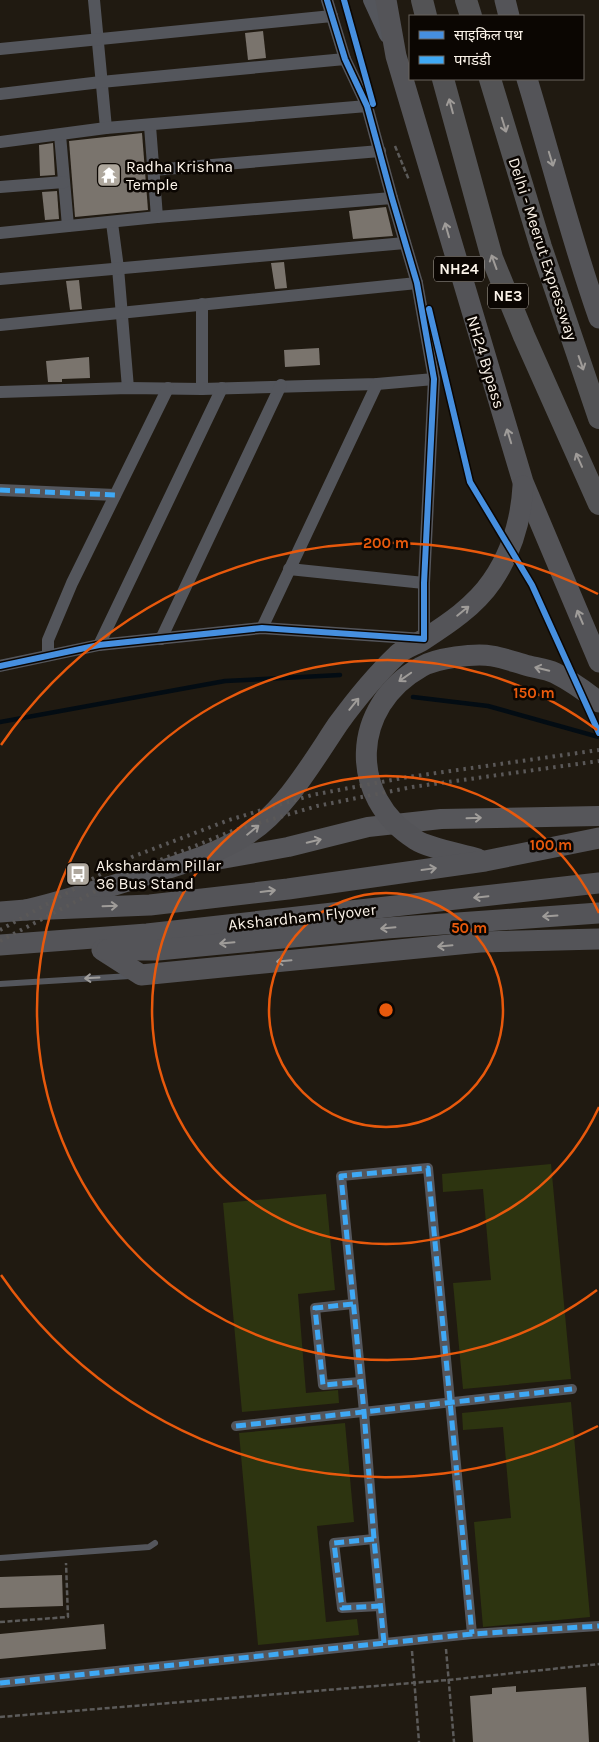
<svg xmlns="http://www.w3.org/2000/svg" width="599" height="1742" font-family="Karla,'Noto Sans Devanagari',sans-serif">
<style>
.green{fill:#2d3410}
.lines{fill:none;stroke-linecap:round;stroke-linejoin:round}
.stream{stroke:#030c13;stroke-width:4.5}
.building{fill:#7a746d}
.path{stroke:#5c5b5a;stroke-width:2.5;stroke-dasharray:5 2.5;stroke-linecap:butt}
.service{stroke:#54565c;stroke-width:6}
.pedestrian{stroke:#54565c;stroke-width:10}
.minor{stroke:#54565c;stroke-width:12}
.tertiary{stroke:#54565c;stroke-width:16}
.primary{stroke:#56565a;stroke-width:20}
.trunk{stroke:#545458;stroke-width:21}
.motorway{stroke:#535355;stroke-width:22}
.rail{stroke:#5a5858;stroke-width:4;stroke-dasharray:2.5 5;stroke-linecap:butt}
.quiet{stroke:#3fa9f5;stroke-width:5;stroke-dasharray:10 5;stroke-linecap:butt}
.cycleway-casing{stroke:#0b0602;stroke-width:9}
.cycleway{stroke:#468fdf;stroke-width:6}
.oneway{stroke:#9f9b98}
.oneway2{stroke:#9f9c99}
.oneway3{stroke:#a09d9a}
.oneway4{stroke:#9f9d9b}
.ring{fill:none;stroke:#e8590c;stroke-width:2.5}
.labels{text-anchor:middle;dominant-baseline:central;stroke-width:5;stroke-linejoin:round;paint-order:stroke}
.shield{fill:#0b0602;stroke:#b3aca4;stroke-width:1}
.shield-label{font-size:15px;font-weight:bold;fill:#fbf3e9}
.poi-label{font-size:16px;fill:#fbf3e9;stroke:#0b0602;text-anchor:start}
.street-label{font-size:16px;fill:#fbf3e9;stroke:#0b0602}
.centre{fill:#e8590c;stroke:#0b0602;stroke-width:2.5}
.ring-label{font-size:15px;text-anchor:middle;font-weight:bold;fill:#e8590c;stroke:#0b0602;stroke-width:5;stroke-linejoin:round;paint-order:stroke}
</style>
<rect width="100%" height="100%" fill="#201a11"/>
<g class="green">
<path d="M551,1164L571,1379L463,1389L453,1283L491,1280L483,1189L443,1192L442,1174Z"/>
<path d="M326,1194L335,1290L298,1294L306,1393L338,1390L339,1403L242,1412L223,1203Z"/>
<path d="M571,1402L590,1617L483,1627L474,1522L511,1518L503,1427L463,1430L462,1413Z"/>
<path d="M345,1423L354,1522L317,1526L326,1622L357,1619L359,1635L258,1645L239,1433Z"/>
</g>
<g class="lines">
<g class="stream">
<path d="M413,697L488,706L599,737"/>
<path d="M0,722L225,681L340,675"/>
</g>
</g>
<g class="building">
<path d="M263,31L266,58L248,60L245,33Z"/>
<path d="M142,133L148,210L75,217L69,141Z"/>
<path d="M53,143L55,175L40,176L39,145Z"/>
<path d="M57,191L59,219L45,220L42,192Z"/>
<path d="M386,207L393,236L353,239L349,211Z"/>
<path d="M284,262L287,288L275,289L271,263Z"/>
<path d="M79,280L82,309L70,310L66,281Z"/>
<path d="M319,348L320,365L285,367L284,350Z"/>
<path d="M89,357L90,378L62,379V382H48L46,361Z"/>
<path d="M62,1575L63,1606L0,1608V1577Z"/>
<path d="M104,1624L106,1649L0,1659V1634Z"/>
<path d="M516,1686V1692L586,1687L589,1742H473L470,1696L492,1694V1688Z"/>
</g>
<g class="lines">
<g class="path">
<path d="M395,146L409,180"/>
<path d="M0,1622L68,1617L66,1563"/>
<path d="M446,1649L454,1742"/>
<path d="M412,1651L419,1742"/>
<path d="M0,1717L448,1680L599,1664"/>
</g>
<g class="service">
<path d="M0,984L130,976"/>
<path d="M0,1558L149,1547L155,1543"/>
</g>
<g class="pedestrian">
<path d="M353,1304L315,1308L323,1385L360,1382"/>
<path d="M236,1426L572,1389"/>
<path d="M374,1539L334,1543L342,1608L380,1606"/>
<path d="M384,1643L374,1539L364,1412L341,1176L428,1168L472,1634"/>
<path d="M0,1683L472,1634L599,1626"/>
</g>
<g class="minor">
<path d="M94,0L106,128"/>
<path d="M0,49L332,16"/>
<path d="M0,94L101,82L345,59"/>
<path d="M150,126L157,217"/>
<path d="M60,135L68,226"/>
<path d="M0,142L106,128L367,106"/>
<path d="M153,170L380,151"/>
<path d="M0,187L64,182"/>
<path d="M112,223L118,268L128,388"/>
<path d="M0,233L157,217L392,198"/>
<path d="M0,279L405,243"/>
<path d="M0,325L417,283"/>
<path d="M202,389V304"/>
<path d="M0,392L128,388L202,389L377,384L434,379"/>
<path d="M0,490L115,495"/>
<path d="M289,569L424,583"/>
<path d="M262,628L377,384"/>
<path d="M161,639L281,385"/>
<path d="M99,645L222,388"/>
<path d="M48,654V640L72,583L168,388"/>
<path d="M0,666L99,645L262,628L424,639V583L434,379L417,283L392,198L367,106L345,59L327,0"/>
</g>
<path class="tertiary" d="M371,0L387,35"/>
<path class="primary" d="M199,863L288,847L368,827L441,819L599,816"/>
<g class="trunk">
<path d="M386,0L396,56L523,482L599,662"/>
<path d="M505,0L509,16"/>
<path d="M527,79C551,158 571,239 599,318"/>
<path d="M478,859C462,854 428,848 416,840C347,797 351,706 421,667C436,658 475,653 492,656C505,658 517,663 529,666C537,668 547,669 555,673C571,681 585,691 599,702"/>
<path d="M26,910C68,900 109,887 150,874C185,863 217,854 248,834C286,809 313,761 338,724C354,702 378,673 397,655C404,648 415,645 423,640C448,624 475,606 492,581C512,552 521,521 523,486"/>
<path d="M0,912L26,910L150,905L288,889L485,861L599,838"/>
<path d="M0,945L147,934L599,883"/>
<path d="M102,950L141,975L480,942L599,939"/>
<path d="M107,950H158L387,928L599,913"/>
</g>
<g class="motorway">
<path d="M422,0L426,16"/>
<path d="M466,0L471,16"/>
<path d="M443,79L492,258L524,336L599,504"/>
<path d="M490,79L541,247L599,418"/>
</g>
<g class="rail">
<path d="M0,930L132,857L229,820L312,795L408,777L599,750"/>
<path d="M0,941L138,869L232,831L317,806L412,787L599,761"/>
</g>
<g class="quiet">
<path d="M0,490L115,495"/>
<path d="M353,1304L315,1308L323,1385L360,1382"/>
<path d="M236,1426L572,1389"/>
<path d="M374,1539L334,1543L342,1608L380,1606"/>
<path d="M384,1643L374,1539L364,1412L341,1176L428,1168L472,1634"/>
<path d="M0,1683L472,1634L599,1626"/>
</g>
<defs>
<g id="cycleway">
<path d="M344,0L373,104"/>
<path d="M429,309L470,482L532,585L599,733"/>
<path d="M0,666L99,645L262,628L424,639V583L434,379L417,283L392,198L367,106L345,59L327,0"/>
</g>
</defs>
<use href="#cycleway" class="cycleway-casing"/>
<use href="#cycleway" class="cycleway"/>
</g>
<defs><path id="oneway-shaft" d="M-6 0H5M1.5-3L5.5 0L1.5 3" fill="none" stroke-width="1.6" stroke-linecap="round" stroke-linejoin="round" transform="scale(1.25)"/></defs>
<g class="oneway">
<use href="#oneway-shaft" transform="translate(451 106) rotate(-105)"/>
<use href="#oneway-shaft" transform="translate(504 125) rotate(73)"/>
<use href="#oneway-shaft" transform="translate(494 262) rotate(-110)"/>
<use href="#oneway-shaft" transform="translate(581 363) rotate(71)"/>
<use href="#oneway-shaft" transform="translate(579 460) rotate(-114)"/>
</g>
<g class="oneway2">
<use href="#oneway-shaft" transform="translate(551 159) rotate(73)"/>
<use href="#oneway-shaft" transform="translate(447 230) rotate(-106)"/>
<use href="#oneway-shaft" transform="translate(509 436) rotate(-107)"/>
<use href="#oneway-shaft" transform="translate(463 611) rotate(-39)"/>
<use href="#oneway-shaft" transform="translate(580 617) rotate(-113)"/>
<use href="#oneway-shaft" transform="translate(542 669) rotate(-166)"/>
<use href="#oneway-shaft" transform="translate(405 677) rotate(145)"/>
<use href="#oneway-shaft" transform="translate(354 704) rotate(-51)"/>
<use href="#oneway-shaft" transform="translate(253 830) rotate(-39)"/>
<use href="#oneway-shaft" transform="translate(429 869) rotate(-8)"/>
<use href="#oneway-shaft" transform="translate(268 891) rotate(-7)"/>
<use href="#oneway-shaft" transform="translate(481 897) rotate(174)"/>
<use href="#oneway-shaft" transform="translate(110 906) rotate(-2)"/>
<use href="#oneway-shaft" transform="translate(550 916) rotate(176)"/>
<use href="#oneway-shaft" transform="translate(388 928) rotate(175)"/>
<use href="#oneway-shaft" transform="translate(227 943) rotate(175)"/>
<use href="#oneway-shaft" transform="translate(445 946) rotate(175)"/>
<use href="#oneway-shaft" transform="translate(284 961) rotate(175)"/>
</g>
<g class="oneway3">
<use href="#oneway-shaft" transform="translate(474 818) rotate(-2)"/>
<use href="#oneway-shaft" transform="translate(314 841) rotate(-14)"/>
</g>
<use class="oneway4" href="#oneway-shaft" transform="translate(92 978) rotate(177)"/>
<g class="ring">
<circle cx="386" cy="1010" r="117"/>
<path d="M599 1107A234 234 0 1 1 599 913"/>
<path d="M597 1290A350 350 0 1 1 597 730"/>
<path d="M598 1426A467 467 0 0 1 1 1275M1 745A467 467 0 0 1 598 594"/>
</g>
<defs>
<symbol id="temple-square" viewBox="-11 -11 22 22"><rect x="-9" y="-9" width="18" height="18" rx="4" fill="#aea79d" stroke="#0b0602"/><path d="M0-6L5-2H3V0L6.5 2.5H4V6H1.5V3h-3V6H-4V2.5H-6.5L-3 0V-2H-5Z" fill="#fff"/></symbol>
<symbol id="bus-square" viewBox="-11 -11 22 22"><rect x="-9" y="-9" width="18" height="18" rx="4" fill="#aea79d" stroke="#0b0602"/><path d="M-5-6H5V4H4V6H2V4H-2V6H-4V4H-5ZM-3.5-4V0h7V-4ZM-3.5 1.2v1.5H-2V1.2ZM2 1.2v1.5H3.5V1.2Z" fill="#fff"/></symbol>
</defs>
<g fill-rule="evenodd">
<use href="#temple-square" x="95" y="161" width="28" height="28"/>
<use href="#bus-square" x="64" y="860" width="28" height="28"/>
</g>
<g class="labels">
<g class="shield">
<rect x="434" y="256.5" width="50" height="25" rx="4"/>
<rect x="488" y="283.5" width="40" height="25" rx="4"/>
</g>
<g class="shield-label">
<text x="459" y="269">NH24</text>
<text x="508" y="296">NE3</text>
</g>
<g class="poi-label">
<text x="126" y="166">Radha Krishna<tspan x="126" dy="18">Temple</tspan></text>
<text x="96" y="865">Akshardam Pillar<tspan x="96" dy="18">36 Bus Stand</tspan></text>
</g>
<g class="street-label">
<text transform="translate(543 249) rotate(72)">Delhi - Meerut Expressway</text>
<text transform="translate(486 362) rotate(73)">NH24 Bypass</text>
<text transform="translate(302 917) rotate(-6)">Akshardham Flyover</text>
</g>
</g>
<circle cx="386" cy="1010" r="8" class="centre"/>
<g class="ring-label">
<text x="386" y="548">200 m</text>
<text x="534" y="698">150 m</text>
<text x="551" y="850">100 m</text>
<text x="469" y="933">50 m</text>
</g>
<rect x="409" y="15" width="175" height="65" fill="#0b0602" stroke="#6b655e"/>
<rect x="419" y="31" width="25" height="8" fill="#468fdf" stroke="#6b655e"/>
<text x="454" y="40" font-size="15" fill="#fbf3e9">साइकिल पथ</text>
<rect x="419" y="56" width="25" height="8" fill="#3fa9f5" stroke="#6b655e"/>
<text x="454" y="65" font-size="15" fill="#fbf3e9">पगडंडी</text>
</svg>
